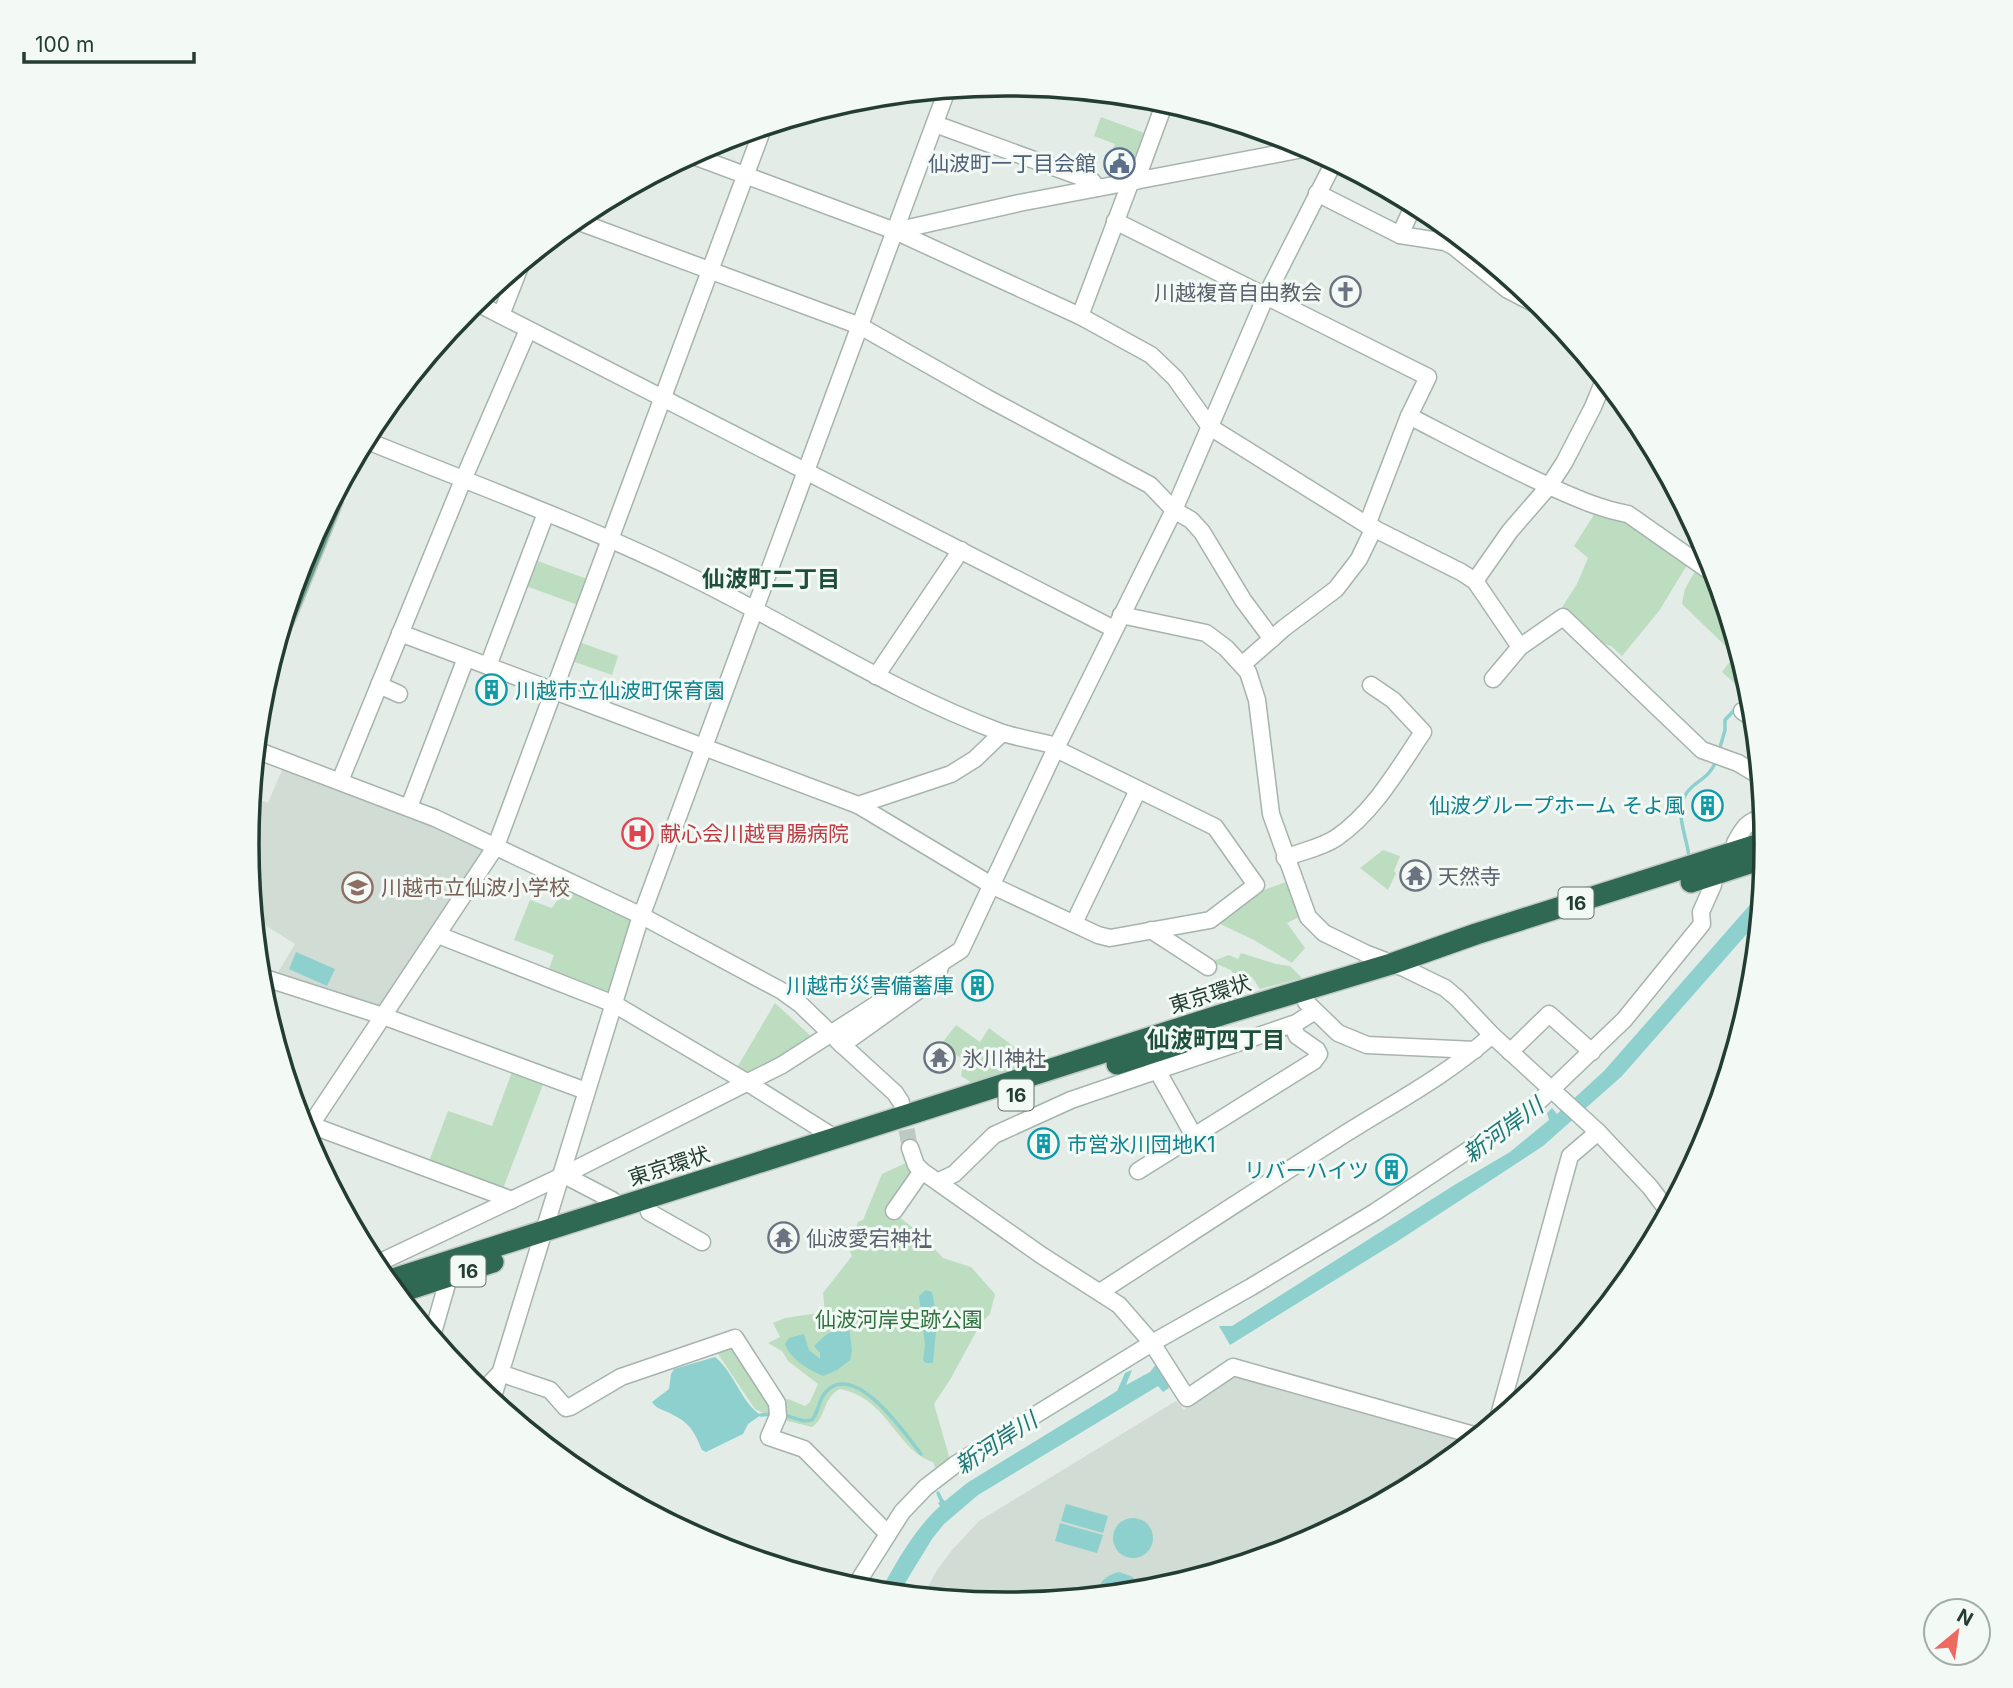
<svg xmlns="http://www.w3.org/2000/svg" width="2013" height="1688" font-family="Inter,'Noto Sans JP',sans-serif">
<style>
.built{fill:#d1dcd5}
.green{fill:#bdddc0}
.water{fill:#8dd0ce}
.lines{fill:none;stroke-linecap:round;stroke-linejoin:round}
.stream{stroke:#8dd0ce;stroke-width:3.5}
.minor-tunnel{stroke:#bdc9c3;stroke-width:16;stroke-dasharray:16 8;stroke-linecap:butt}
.minor-casing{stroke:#a6b4ad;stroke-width:19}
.major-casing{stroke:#c1c9c6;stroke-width:24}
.highway-casing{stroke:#c1c9c6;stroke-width:24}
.minor{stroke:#fff;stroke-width:16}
.major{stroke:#69a089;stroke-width:21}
.highway{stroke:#306953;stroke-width:21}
.labels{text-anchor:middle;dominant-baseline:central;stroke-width:6;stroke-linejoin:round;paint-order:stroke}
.shield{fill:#f3f9f5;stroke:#61756c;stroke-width:2}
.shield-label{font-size:19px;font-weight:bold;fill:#233d32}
.service-label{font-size:21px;fill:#4e5e75;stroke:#f3f9f5;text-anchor:end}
.worship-label{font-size:21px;fill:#5b616d;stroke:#f3f9f5;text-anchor:start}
.culture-label{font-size:21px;fill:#0d838f;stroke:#f3f9f5;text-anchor:end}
.health-label{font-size:21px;fill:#be3a42;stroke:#f3f9f5;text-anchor:start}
.education-label{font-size:21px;fill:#785e54;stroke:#f3f9f5;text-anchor:start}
.street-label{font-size:21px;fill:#233d32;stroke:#f3f9f5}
.park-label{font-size:21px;fill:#2e733d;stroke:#f3f9f5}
.neighbourhood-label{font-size:23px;font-weight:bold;fill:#1f4f3b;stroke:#f3f9f5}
.water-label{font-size:23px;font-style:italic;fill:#1f7877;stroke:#f3f9f5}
.rim{fill:none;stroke:#233d32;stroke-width:3.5}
</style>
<rect width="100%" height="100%" fill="#e3ece7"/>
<g class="built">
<path d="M284,765L435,824L484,847L486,855L384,1007L376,1009L276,976L295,944L254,918L247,844L251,796L268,803Z"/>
<path d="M1234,1373L1472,1441L1428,1476L1297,1546L1154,1589L1006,1604L923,1596L937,1570L953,1549L979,1521L1176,1401L1184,1410Z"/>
</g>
<g class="green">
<path d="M1101,117L1147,134L1137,163L1111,154L1115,144L1094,136Z"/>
<path d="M1597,510L1627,518L1687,565L1659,611L1622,656L1611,646L1594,641L1561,609L1577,584L1588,558L1574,546Z"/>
<path d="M532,559L590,580L581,606L523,585Z"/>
<path d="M1698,566L1717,581L1746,676L1738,686L1722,672L1735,655L1682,604L1685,589Z"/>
<path d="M579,642L618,656L612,675L572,661Z"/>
<path d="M1383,850L1400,856L1394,871L1396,873L1388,890L1360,868Z"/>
<path d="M1289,881L1303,915L1287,923L1305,948L1292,963L1254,940L1216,922L1250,895Z"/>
<path d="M563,887L628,918L632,924L609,997L547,974L554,955L514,940L530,900L552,908L560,896Z"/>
<path d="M1241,953L1276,964L1290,966L1302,978L1260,989L1252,977L1243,979L1238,974L1233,973L1231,970L1214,963L1216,960L1229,955L1238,959Z"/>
<path d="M775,1003L814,1039L746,1078L735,1071Z"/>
<path d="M956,1025L980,1042L989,1028L1013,1046L1020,1055L1019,1061L1023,1066L972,1083L961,1076L964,1061L942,1043Z"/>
<path d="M513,1069L544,1082L502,1191L428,1164L448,1111L492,1126Z"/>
<path d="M908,1162L914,1170L898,1216L918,1232L943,1258L971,1267L995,1294L990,1314L981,1323L951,1378L934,1404L951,1463L937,1471L933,1462C895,1449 889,1399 840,1389C822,1398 827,1417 812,1427L780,1419V1401L788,1399L805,1406L810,1402L818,1384L788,1361L782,1351L768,1343L780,1337L773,1323L785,1318L825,1312L823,1293L852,1256L848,1248L858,1222L863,1220L882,1174Z"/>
<path d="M731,1345L772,1402L773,1413L765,1414L755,1409L716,1351Z"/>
</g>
<g class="water">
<path d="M1762,891L1759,920L1622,1076L1543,1146L1398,1241L1230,1345L1219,1326H1232L1456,1184L1510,1152L1549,1120L1547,1113L1552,1108L1557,1114L1604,1071Z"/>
<path d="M296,952L335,969L327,986L289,969Z"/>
<path d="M926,1290L932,1292L937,1320L933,1363H926L923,1360L925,1345L919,1296Z"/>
<path d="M849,1327L852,1350L850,1360L837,1370L823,1376C809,1370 790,1359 785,1344L789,1338L804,1334L809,1350L820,1359V1353L814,1346C832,1329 827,1334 849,1327Z"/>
<path d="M715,1357C734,1372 742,1404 761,1415L748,1424L743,1434L706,1452L702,1450C693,1428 688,1421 665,1411C659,1408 656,1408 652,1402L669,1389L671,1374L674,1369Z"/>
<path d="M1157,1363L1167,1379L1169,1388L1163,1392L1158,1386L978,1495L944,1524L932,1539L899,1593L880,1592C897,1561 914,1530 940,1506L938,1503L943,1499L945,1501L967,1483L1117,1391L1125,1373L1132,1370L1126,1385L1150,1372Z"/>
<path d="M1066,1504L1108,1516L1103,1533L1061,1521Z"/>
<circle cx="1133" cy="1538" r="20"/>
<path d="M1060,1523L1103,1535L1097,1553L1055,1541Z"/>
<path d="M1119,1572L1133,1577L1140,1591L1098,1595C1098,1581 1107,1575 1119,1572Z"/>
</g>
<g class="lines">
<g class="stream">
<path d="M1719,751L1725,730V720L1751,692"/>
<path d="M1689,856C1686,832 1670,805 1693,786C1703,778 1711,774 1716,761"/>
<path d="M761,1415L773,1414"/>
<path d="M784,1415L804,1421L812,1420C820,1410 818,1397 830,1388C860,1367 906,1435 921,1454"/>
<path d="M938,1493L943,1504"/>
</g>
<path class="minor-tunnel" d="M902,1106L910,1148"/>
<defs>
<g id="minor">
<path d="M935,124L1092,181L1097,188"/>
<path d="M691,155L895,231L1080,316L1151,355L1175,378L1210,427L1367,525L1461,572L1475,581L1510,531L1549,486L1564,463L1593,407L1604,380"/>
<path d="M1136,181L1165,102"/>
<path d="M1317,193L1400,235L1445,242L1453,246L1508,290L1547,310"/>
<path d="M574,220L860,326L987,398L1150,485L1174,510L1191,520L1202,532L1243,600L1272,639"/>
<path d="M1115,221L1428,377L1409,416L1367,525"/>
<path d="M895,231L1019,203L1308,148"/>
<path d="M1400,235L1414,204"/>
<path d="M475,302L1114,629"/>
<path d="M501,315L521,264"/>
<path d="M1080,316L1131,181"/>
<path d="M1409,416C1456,440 1502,465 1551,487C1576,498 1600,509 1628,514L1715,575"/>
<path d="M365,440C471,483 580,523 683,573C790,624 889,691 1000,732C1018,738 1038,741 1057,746"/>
<path d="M1475,581L1520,647"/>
<path d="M1121,615L1206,633L1226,648L1248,672L1257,700L1271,814L1308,917L1324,933L1367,954L1404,968L1445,988L1457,998L1492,1035L1598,1132L1650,1187L1668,1211"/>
<path d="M400,633L858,805L993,886L1098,935L1110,938L1210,920L1256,885L1215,827L1056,749"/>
<path d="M1243,664L1284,628L1336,589L1359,559L1374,528"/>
<path d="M488,666L546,513"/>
<path d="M876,676L961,550"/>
<path d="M1493,679L1520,647L1563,617L1702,750L1738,763L1760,776"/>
<path d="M379,685L399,694"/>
<path d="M1742,711L1754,719"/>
<path d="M256,750L435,818L642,916L782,991L800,1004L826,1029"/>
<path d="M340,781L463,480L528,330"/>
<path d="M858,805L951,774L975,759L1002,733"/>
<path d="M409,807L466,658"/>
<path d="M1735,843C1743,828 1747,821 1764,817"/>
<path d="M1285,858C1302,851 1321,848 1336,838C1374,812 1398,769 1423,732L1393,700L1371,685"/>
<path d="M1074,923L1138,790"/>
<path d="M1151,930L1208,967"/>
<path d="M438,935L614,1004L748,1083L835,1138"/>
<path d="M259,976L383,1016L586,1091"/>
<path d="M1306,1002L1338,1033L1367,1045L1475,1050"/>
<path d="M837,1040L895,1093L901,1102"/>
<path d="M842,1045L937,977L940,967"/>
<path d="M1510,1052L1549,1014L1592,1052"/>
<path d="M1153,1063L1194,1136"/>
<path d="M300,1121L512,1200"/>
<path d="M304,1135L496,846L763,128"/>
<path d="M910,1148L916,1165L922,1171L1041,1255L1119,1305L1152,1343L1187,1398L1233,1367L1477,1436"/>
<path d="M1138,1171L1314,1061L1319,1054L1317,1050L1297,1036L1292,1025"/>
<path d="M564,1175L612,1200L619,1207"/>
<path d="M939,1181L954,1174L994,1135L1071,1100L1296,1023L1315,1011"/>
<path d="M894,1211L922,1171"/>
<path d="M649,1212L702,1242"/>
<path d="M374,1265L564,1175L782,1065L961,950L1057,746L1174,510L1266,296L1334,162"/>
<path d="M1100,1292C1179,1241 1258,1189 1337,1139C1390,1105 1445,1077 1492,1035"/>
<path d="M432,1336L449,1277"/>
<path d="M482,1392L500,1373L550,1390L566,1408L570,1407L621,1377L735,1338L777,1403L778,1416L769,1437L804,1449L888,1534"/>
<path d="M492,1400L638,925L947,90"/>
<path d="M1498,1419L1570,1156L1598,1132"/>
<path d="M854,1588L902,1512L926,1487L956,1464L1152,1343L1251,1287L1375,1212L1532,1108L1624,1020L1702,924L1701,912L1713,885"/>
</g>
<path id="major" d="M284,619L332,501"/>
<g id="highway">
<path d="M1691,882L1765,858"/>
<path d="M1117,1064L1206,1035"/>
<path d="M387,1281L1224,1014L1391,964L1476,934L1766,842"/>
<path d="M397,1293L493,1262"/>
</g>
</defs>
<use href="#minor" class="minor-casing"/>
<use href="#major" class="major-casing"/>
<use href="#highway" class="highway-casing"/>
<use href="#minor" class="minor"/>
<use href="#major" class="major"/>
<use href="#highway" class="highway"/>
</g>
<defs>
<symbol id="civic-ring" viewBox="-11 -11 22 22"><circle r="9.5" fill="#f3f9f5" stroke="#5c6f8a" stroke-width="1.5"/><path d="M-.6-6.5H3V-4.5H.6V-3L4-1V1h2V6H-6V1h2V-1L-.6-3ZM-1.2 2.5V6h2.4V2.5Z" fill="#5c6f8a"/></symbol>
<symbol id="church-ring" viewBox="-11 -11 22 22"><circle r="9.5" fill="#f3f9f5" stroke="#6b7280" stroke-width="1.5"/><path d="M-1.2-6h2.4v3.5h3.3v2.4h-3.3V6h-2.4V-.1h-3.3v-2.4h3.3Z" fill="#6b7280"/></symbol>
<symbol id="building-ring" viewBox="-11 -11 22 22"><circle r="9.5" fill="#f3f9f5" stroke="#0f9aa8" stroke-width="1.5"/><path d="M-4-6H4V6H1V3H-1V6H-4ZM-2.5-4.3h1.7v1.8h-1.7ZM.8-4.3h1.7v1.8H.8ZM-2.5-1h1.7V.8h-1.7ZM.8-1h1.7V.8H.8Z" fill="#0f9aa8"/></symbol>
<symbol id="hospital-ring" viewBox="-11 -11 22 22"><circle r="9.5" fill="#f3f9f5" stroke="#e0444e" stroke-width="1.5"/><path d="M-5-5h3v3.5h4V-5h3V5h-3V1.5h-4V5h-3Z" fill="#e0444e"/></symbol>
<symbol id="temple-ring" viewBox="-11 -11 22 22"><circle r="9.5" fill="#f3f9f5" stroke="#6b7280" stroke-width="1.5"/><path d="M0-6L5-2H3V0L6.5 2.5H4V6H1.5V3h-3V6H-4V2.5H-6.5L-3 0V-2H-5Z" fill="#6b7280"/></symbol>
<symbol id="school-ring" viewBox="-11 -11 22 22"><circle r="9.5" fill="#f3f9f5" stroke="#8d6e63" stroke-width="1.5"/><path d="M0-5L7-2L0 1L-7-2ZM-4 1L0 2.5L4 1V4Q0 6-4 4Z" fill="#8d6e63"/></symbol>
</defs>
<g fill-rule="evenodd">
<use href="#civic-ring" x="1102" y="146" width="35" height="35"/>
<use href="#church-ring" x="1328" y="274" width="35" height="35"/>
<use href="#building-ring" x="474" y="672" width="35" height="35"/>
<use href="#building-ring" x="1690" y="788" width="35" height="35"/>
<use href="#hospital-ring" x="620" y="816" width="35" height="35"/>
<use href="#temple-ring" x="1398" y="858" width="35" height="35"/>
<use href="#school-ring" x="340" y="870" width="35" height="35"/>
<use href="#building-ring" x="960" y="968" width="35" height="35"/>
<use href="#temple-ring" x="922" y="1040" width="35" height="35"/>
<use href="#building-ring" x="1026" y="1126" width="35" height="35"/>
<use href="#building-ring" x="1374" y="1152" width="35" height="35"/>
<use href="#temple-ring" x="766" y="1220" width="35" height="35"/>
</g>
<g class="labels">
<g class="shield">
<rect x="1558.5" y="887.5" width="35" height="31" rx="5"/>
<rect x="998.5" y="1079.5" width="35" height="31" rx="5"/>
<rect x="450.5" y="1255.5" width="35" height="31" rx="5"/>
</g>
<g class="shield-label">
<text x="1576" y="903">16</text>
<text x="1016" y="1095">16</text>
<text x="468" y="1271">16</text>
</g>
<g class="service-label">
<text x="1096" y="163">仙波町一丁目会館</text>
</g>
<g class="worship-label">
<text x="1322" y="292" text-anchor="end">川越複音自由教会</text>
<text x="1438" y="876">天然寺</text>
<text x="962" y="1058">氷川神社</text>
<text x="806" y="1238">仙波愛宕神社</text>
</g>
<g class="culture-label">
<text x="515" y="690" text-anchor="start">川越市立仙波町保育園</text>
<text x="1685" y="805">仙波グループホーム そよ風</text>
<text x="954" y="985">川越市災害備蓄庫</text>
<text x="1067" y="1144" text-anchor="start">市営氷川団地K1</text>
<text x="1369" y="1170">リバーハイツ</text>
</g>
<g class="health-label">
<text x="660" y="833">献心会川越胃腸病院</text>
</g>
<g class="education-label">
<text x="381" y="887">川越市立仙波小学校</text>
</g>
<g class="street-label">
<text transform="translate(1210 994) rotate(-17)">東京環状</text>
<text transform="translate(669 1166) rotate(-18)">東京環状</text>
</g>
<g class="park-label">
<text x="899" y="1319">仙波河岸史跡公園</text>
</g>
<g class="neighbourhood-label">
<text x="771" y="579">仙波町二丁目</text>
<text x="1216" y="1040">仙波町四丁目</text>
</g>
<g class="water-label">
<text transform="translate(1503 1130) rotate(-36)">新河岸川</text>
<text transform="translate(996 1443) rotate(-33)">新河岸川</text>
</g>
</g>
<path d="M0 0H2013V1688H0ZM1006 96H1007A747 747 0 0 1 1754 843V845A747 747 0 0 1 1007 1592H1006A747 747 0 0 1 259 845V843A747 747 0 0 1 1006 96Z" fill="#f3f9f5" fill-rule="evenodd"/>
<path class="rim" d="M1006 96H1007A747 747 0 0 1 1754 843V845A747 747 0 0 1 1007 1592H1006A747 747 0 0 1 259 845V843A747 747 0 0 1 1006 96Z"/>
<g transform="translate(1957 1632) rotate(29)"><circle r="33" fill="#f3f9f5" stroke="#a0aea7" stroke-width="2"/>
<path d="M0-5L12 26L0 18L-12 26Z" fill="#ee6a60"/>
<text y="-10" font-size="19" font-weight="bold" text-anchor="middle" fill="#233d32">N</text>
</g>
<path d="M24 52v10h170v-10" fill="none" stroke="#233d32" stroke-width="3.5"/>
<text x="35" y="52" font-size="21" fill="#233d32" stroke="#f3f9f5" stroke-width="5" paint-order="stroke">100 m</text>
</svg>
